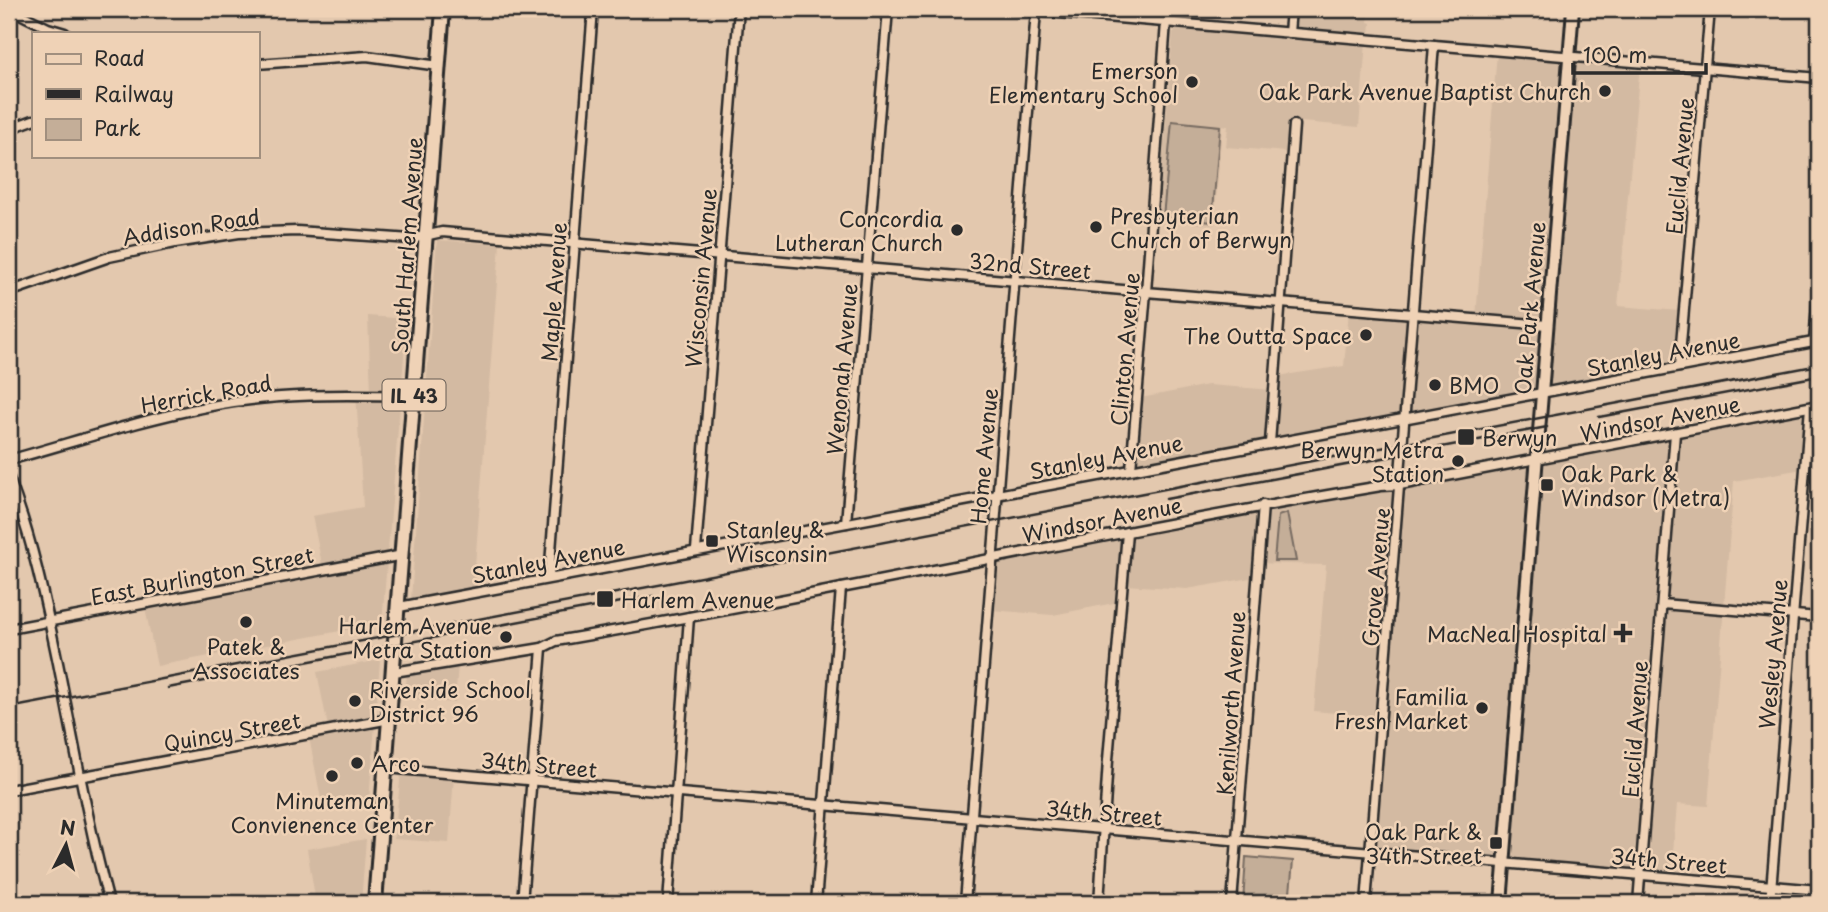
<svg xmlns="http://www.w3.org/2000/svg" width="1828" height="912" font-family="'Playpen Sans',sans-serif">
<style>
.built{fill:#d3baa2}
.green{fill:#c4ae98;stroke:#786c62;stroke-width:2}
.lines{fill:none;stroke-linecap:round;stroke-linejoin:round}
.street-casing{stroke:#2b2b2b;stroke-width:13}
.secondary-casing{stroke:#2b2b2b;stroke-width:16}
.primary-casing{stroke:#2b2b2b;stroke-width:18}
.street{stroke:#efd2b6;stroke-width:8}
.secondary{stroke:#efd2b6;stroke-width:10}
.primary{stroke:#efd2b6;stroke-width:12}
.rail{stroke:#2b2b2b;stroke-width:2.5}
.poi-dot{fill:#2b2b2b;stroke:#efd2b6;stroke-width:2.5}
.labels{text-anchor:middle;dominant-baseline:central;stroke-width:5;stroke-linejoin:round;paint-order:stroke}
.shield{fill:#efd2b6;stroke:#665d55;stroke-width:2}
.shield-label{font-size:19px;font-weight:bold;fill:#2b2b2b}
.poi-label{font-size:21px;fill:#2b2b2b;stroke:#efd2b6;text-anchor:end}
.street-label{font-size:21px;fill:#2b2b2b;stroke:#efd2b6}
</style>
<rect width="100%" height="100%" fill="#e3c8ae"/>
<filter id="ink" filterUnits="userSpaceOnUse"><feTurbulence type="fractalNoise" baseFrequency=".0143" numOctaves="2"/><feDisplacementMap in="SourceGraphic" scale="14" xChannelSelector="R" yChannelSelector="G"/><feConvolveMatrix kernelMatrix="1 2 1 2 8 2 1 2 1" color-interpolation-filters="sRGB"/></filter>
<g filter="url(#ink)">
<g class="built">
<path d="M1295,9H1370L1368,22L1371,23L1370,34L1366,42L1359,127L1291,121L1288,124L1286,152L1226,147L1228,126L1222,125L1214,225L1158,220L1173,32L1179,29L1292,39Z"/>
<path d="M1497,52L1640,64L1618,306L1680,311L1676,365L1542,393L1548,327L1476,317Z"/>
<path d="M437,240L500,244L473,591L411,599Z"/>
<path d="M1349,310L1412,315L1404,418L1273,441L1278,376L1344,366Z"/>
<path d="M368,316L407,319L382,623L157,666L144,603L323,569L312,516L363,507L356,393H371Z"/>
<path d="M1415,316L1545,326L1539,393L1407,417Z"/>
<path d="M1208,385L1274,390L1268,442L1136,466L1141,398Z"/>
<path d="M1807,409L1802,469L1734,481L1708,806L1677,804L1671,876L1373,851L1402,487Z"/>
<path d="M1398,487L1380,717L1314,711L1326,565L1257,563L1256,577L1187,589L1125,585L1124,601L1053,615L990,610L994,561L1261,510Z"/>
<path d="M380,660L369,801L323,809L308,732L328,727L317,672Z"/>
<path d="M458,664L455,703L405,698L407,672Z"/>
<path d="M401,772L454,776L449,843L394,839Z"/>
<path d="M366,839L361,903H316L307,849Z"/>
</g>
<g class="green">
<path d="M1172,121L1220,126L1212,222L1163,217Z"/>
<path d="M1287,513L1296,561H1274L1278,516Z"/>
<path d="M1246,857L1293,861L1289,903H1243Z"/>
</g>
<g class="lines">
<defs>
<g id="street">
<path d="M10,9L48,28L65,33"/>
<path d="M1012,9L1819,78"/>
<path d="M1289,33L1291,9"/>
<path d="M257,64L367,56L439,66"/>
<path d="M9,129L33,120"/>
<path d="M9,292L109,257L175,243L239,233L297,231L411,239L442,232L1146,292L1547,325"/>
<path d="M1814,342L1819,281"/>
<path d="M1679,367L1710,9"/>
<path d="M1270,443L1294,125"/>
<path d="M9,460C74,442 139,420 206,407C274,393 345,394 414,396"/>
<path d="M1131,469L1146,292L1166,22"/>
<path d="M9,478C32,538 45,600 58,663C74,743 88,824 109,903"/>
<path d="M846,523L888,9"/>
<path d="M696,550L739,9"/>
<path d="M549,577L593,9"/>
<path d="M1662,604L1819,617"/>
<path d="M399,607C872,516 1346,432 1819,341"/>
<path d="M9,629L403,555"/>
<path d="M394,672L542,648L556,641C832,594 1105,532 1381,486L1400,485L1819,405"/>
<path d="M386,768L1819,890"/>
<path d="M9,790L390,719"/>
<path d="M522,903L542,648"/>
<path d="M668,903L689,617"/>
<path d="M816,903L841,588"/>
<path d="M965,903L1036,11"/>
<path d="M1099,903L1108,760L1127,532"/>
<path d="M1232,903L1263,505"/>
<path d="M1366,903L1434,45"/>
<path d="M1638,903L1675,433"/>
<path d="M1770,903L1810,407"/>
</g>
<path id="secondary" d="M1501,903L1573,9"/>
<path id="primary" d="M375,903L443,9"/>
</defs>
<use href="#street" class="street-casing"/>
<use href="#secondary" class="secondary-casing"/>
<use href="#primary" class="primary-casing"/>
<use href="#street" class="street"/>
<use href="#secondary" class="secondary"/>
<use href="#primary" class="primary"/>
<g class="rail">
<path d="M1599,417L1819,376"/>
<path d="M1166,499L1547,427"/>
<path d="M168,688L653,596"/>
<path d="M9,708L1819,365"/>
</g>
</g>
</g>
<g class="poi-dot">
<circle cx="1192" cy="82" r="7"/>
<circle cx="1605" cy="91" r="7"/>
<circle cx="1096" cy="227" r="7"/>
<circle cx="957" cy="230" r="7"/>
<circle cx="1366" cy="335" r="7"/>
<circle cx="1435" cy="385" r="7"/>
<rect x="1457" y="428" width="18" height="18" rx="3.5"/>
<circle cx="1458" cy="461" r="7"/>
<rect x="1540" y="478" width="14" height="14" rx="3.5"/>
<rect x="705" y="534" width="14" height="14" rx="3.5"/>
<rect x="596" y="590" width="18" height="18" rx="3.5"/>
<circle cx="246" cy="622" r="7"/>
<path d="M1619.5 622.5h7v7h7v7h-7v7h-7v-7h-7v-7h7z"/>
<circle cx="506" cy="637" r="7"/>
<circle cx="355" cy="701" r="7"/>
<circle cx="1482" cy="708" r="7"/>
<circle cx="357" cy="763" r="7"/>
<circle cx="332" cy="776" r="7"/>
<rect x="1489" y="836" width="14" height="14" rx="3.5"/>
</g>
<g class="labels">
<rect class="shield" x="382.5" y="379.5" width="63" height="31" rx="5"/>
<g class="shield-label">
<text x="414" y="395">IL 43</text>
</g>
<g class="poi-label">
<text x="1178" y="70">Emerson<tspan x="1178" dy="24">Elementary School</tspan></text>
<text x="1591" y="91">Oak Park Avenue Baptist Church</text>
<text x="1110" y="215" text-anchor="start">Presbyterian<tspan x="1110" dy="24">Church of Berwyn</tspan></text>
<text x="943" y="218">Concordia<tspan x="943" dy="24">Lutheran Church</tspan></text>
<text x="1352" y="335">The Outta Space</text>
<text x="1449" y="385" text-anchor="start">BMO</text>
<text x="1482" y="437" text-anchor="start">Berwyn</text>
<text x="1444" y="449">Berwyn Metra<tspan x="1444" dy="24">Station</tspan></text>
<text x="1561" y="473" text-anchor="start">Oak Park &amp;<tspan x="1561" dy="24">Windsor (Metra)</tspan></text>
<text x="726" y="529" text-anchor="start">Stanley &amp;<tspan x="726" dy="24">Wisconsin</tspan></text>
<text x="621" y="599" text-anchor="start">Harlem Avenue</text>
<text x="492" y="625">Harlem Avenue<tspan x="492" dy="24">Metra Station</tspan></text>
<text x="1607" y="633">MacNeal Hospital</text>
<text x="246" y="646" text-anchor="middle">Patek &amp;<tspan x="246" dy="24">Associates</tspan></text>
<text x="369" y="689" text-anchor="start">Riverside School<tspan x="369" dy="24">District 96</tspan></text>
<text x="1468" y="696">Familia<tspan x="1468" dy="24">Fresh Market</tspan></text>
<text x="371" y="763" text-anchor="start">Arco</text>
<text x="332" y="800" text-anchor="middle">Minuteman<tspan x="332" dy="24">Convienence Center</tspan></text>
<text x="1482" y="831">Oak Park &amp;<tspan x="1482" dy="24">34th Street</tspan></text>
</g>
<g class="street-label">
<text transform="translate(1679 166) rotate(-85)">Euclid Avenue</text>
<text transform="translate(191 226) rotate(-9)">Addison Road</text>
<text transform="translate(406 245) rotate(-86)">South Harlem Avenue</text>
<text transform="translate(1030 265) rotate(5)">32nd Street</text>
<text transform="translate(700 278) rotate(-85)">Wisconsin Avenue</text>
<text transform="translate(553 292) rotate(-86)">Maple Avenue</text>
<text transform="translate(1529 308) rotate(-85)">Oak Park Avenue</text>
<text transform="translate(1124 349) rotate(-85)">Clinton Avenue</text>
<text transform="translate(1663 353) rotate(-11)">Stanley Avenue</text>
<text transform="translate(841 369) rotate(-85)">Wenonah Avenue</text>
<text transform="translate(206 393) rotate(-10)">Herrick Road</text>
<text transform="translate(1660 418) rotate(-11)">Windsor Avenue</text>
<text transform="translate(983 456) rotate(-85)">Home Avenue</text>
<text transform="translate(1106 456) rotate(-11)">Stanley Avenue</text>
<text transform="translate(1102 519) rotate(-11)">Windsor Avenue</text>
<text transform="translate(548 560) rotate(-11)">Stanley Avenue</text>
<text transform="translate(202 575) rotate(-11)">East Burlington Street</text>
<text transform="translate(1375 577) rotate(-85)">Grove Avenue</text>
<text transform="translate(1772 654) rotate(-85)">Wesley Avenue</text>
<text transform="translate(1230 703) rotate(-86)">Kenilworth Avenue</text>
<text transform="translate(1634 729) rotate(-86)">Euclid Avenue</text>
<text transform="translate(232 731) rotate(-10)">Quincy Street</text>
<text transform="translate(539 764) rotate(5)">34th Street</text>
<text transform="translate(1104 812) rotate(5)">34th Street</text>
<text transform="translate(1669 860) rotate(5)">34th Street</text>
</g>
</g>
<rect width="1828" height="912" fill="none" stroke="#efd2b6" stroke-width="35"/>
<rect x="18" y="18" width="1793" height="877" fill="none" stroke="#2b2b2b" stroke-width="2.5" filter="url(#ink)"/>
<rect x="32" y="32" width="228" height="126" fill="#efd2b6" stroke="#a18f7e" stroke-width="2"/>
<rect x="46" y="54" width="35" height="10" fill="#efd2b6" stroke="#a18f7e" stroke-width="2"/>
<text x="94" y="66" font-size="21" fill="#2b2b2b">Road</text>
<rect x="46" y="89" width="35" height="10" fill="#2b2b2b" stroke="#a18f7e" stroke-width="2"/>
<text x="94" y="102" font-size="21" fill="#2b2b2b">Railway</text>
<rect x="46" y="119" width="35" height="21" fill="#c4ae98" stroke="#a18f7e" stroke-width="2"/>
<text x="94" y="136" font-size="21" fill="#2b2b2b">Park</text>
<g transform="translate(66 845) rotate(6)" stroke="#efd2b6" stroke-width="5" paint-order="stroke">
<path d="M0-5L12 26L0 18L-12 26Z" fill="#2b2b2b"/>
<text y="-10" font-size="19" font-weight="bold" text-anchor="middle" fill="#2b2b2b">N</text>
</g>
<path d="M1573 63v10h133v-10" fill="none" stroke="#2b2b2b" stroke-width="3.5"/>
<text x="1583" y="63" font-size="21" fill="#2b2b2b" stroke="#efd2b6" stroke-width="5" paint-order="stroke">100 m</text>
</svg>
